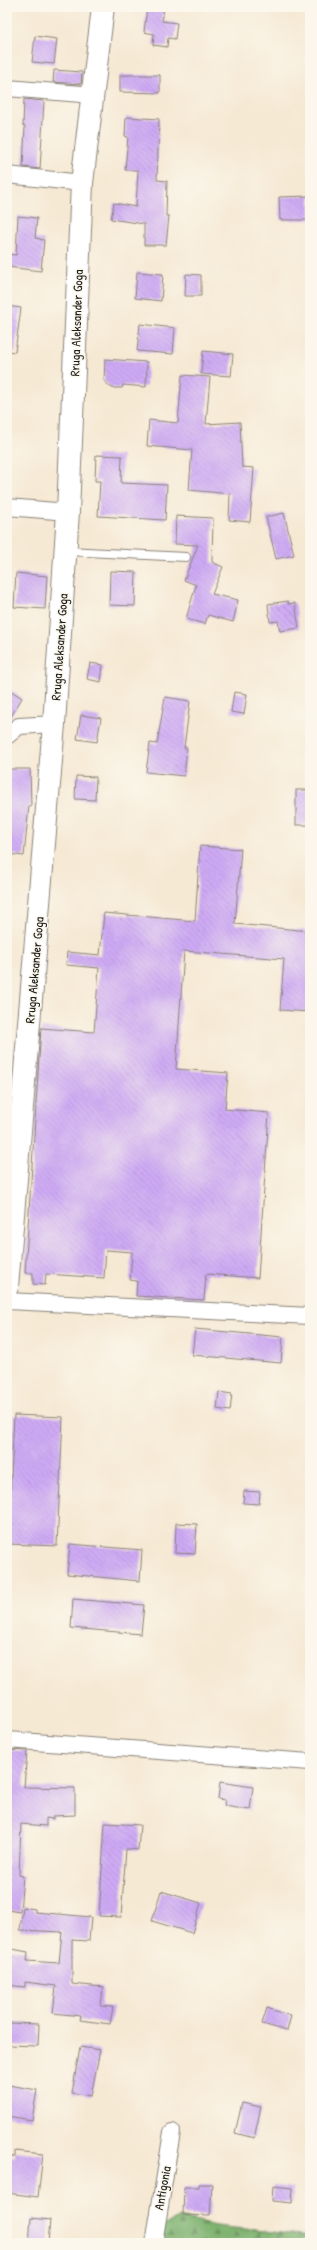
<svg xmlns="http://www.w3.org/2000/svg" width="317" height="2250" font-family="'Patrick Hand',sans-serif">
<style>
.forest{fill:url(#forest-firs);stroke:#4b6644}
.building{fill:url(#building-back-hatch)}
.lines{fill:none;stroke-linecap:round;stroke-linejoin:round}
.service-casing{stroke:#898278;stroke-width:10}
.minor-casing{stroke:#898278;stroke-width:18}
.secondary-casing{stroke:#898278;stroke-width:24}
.service{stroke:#fff;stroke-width:8}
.minor{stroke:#fff;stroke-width:16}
.secondary{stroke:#fff;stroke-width:22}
.labels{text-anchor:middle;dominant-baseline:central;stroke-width:3;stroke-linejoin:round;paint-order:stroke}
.street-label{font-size:13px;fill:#1c1c1c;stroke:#fbf7ec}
</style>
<defs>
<pattern id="forest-firs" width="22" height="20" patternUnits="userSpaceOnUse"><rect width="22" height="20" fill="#7ab06c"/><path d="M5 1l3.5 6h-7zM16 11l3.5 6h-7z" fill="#638e58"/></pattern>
<pattern id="building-back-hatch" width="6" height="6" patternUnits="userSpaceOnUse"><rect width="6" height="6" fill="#ceaaf4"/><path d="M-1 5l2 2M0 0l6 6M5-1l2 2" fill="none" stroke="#b092d1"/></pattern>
</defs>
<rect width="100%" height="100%" fill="#fbf7ec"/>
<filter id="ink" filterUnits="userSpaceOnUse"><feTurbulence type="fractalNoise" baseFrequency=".025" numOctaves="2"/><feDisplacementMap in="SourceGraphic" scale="8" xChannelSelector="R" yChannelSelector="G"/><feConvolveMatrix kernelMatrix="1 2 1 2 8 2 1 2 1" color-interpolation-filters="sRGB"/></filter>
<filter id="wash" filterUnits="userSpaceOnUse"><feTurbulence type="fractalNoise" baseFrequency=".012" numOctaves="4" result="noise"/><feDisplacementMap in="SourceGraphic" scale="16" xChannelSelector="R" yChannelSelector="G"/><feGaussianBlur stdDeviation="0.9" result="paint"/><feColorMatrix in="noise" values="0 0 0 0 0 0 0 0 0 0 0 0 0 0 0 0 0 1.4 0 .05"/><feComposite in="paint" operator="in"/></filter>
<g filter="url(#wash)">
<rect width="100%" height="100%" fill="#f6e9d4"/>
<path class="forest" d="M179,2218L217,2226L310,2236V2243H160L163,2225Z"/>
<g id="blocks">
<g class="building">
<path d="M147,7L164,8L162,21L177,23L175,39L168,38L167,47L153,45L154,34L144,32Z"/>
<path d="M35,36L57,39L54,64L32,62Z"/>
<path d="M54,70L82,72L81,84L53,82Z"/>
<path d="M120,75H160V93L120,92Z"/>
<path d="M24,99L44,101L40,169L23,167L25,126H23Z"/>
<path d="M126,117L159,119L157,180L167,181L166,216H169L166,245H144V224L111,219L114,203L136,207L138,170H125L128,137L125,136Z"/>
<path d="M310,196V220H280L279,197Z"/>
<path d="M18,216L37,218L35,238L44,240L41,271L7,267V254L16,255Z"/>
<path d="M137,272L163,274L161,301L135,298Z"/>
<path d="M186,274L201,275V296H185Z"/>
<path d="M7,306L21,308L15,352L7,351Z"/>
<path d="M140,324L175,328L173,354L137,351Z"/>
<path d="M203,351L233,354L231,376L201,374Z"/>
<path d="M105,359L147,362L146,387L123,385L122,388H112L104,381Z"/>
<path d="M182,375L210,377L206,424L240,422L242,467L254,468L250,522L229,520L230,494L189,490L192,450L147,446L149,420L178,423Z"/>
<path d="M96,455L122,456L121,483L167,485L165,520L98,516L100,481H95Z"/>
<path d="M284,513L294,555L276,559L266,517Z"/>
<path d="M176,516L213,518L212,562L223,567L212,594L238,600L233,622L208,615L205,624L186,619L196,585L184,580L198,545L175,544Z"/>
<path d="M110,571L136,572L135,606L109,605Z"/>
<path d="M16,573L47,576L45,609L14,607Z"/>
<path d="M288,601V604L295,603L299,628L280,631L278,621L270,622L268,604Z"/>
<path d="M90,663L103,665L101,682L87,679Z"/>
<path d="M7,688L22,698L7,723Z"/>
<path d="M234,692L247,694L244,714L231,712Z"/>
<path d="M165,697L190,701L184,748H187L184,776L146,772L150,743L157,744Z"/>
<path d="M81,715L101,718L97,742L77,739Z"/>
<path d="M7,769H30L31,806H29L24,856L7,854Z"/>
<path d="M76,776L96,777L95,800L75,799Z"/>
<rect x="296" y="790" width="14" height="35"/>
<path d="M200,846L241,849L235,924L310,931V1012L280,1010L284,959L184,951L176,1069L228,1073L225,1109L269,1113L258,1278L206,1274L204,1300L136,1296L137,1281L130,1280L132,1252L106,1250L104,1278L46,1274L45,1285L33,1284V1273H25L41,1028L94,1032L99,968L66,965L67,952L100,955L104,913L195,921Z"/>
<path d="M195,1329L283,1337L281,1363L192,1355Z"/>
<path d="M219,1392L232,1394L230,1411L217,1409Z"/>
<path d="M14,1415L63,1417L57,1546L8,1544Z"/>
<path d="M244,1491L260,1492L259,1504L243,1503Z"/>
<path d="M176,1523L197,1524L195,1554L175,1553Z"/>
<path d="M70,1544L142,1550L140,1581L67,1574Z"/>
<path d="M73,1599L144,1605L141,1634L71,1628Z"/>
<path d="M7,1750L27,1751L24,1787L75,1788V1815L53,1816V1819L46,1818V1826L21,1824L19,1875L23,1876L20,1912L7,1910Z"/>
<path d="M220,1782L253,1787L250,1810L224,1806L225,1800L218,1799Z"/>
<path d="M105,1823L140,1825L138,1850L126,1849L121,1917L99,1916Z"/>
<path d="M161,1891L201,1903L192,1933L152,1921Z"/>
<path d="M23,1907L35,1909V1912L91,1917L89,1941L72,1940V1984L103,1987L101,2006L113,2007L110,2024L80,2020L81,2016L53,2013L56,1986L25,1982V1987L7,1985V1948L28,1952L27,1961L59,1963L62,1932L20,1930Z"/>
<path d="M267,2008L291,2016L287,2031L262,2024Z"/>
<path d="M9,2023L39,2024L38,2046L8,2045Z"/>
<path d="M80,2047L100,2050L91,2096L72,2093Z"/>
<path d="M9,2085L37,2090L32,2120L7,2116Z"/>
<path d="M242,2103L261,2107L254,2138L235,2133Z"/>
<path d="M15,2151L43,2154L38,2197L7,2193V2156L15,2157Z"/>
<path d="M199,2184H212L210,2216L183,2215L184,2187H199Z"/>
<path d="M273,2186L293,2188L292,2203L272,2201Z"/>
<path d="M31,2218L50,2220L48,2243H29Z"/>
</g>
</g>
</g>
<g filter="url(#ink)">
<use href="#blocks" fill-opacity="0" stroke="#898278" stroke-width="1"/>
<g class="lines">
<defs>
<path id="service" d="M67,551L186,557"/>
<g id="minor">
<path d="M7,88L94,95"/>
<path d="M7,175L82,183"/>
<path d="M7,507L68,512"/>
<path d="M7,736L19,726L54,724"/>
<path d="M7,1117L21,1119"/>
<path d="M7,1301L310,1316"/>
<path d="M7,1740L310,1762"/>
<path d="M154,2243L172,2132"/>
</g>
<path id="secondary" d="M7,1287L54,724L68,512L82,183L103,7"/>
</defs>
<use href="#service" class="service-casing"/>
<use href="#minor" class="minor-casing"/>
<use href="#secondary" class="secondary-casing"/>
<use href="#service" class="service"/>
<use href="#minor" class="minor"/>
<use href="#secondary" class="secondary"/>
</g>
</g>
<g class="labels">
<g class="street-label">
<text transform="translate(76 323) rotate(-88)">Rruga Aleksander Goga</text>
<text transform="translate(59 647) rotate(-86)">Rruga Aleksander Goga</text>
<text transform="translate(34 970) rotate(-85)">Rruga Aleksander Goga</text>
<text transform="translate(162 2188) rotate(-80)">Antigonia</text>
</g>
</g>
<rect width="317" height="2250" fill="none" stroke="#fbf7ec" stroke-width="24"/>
</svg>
